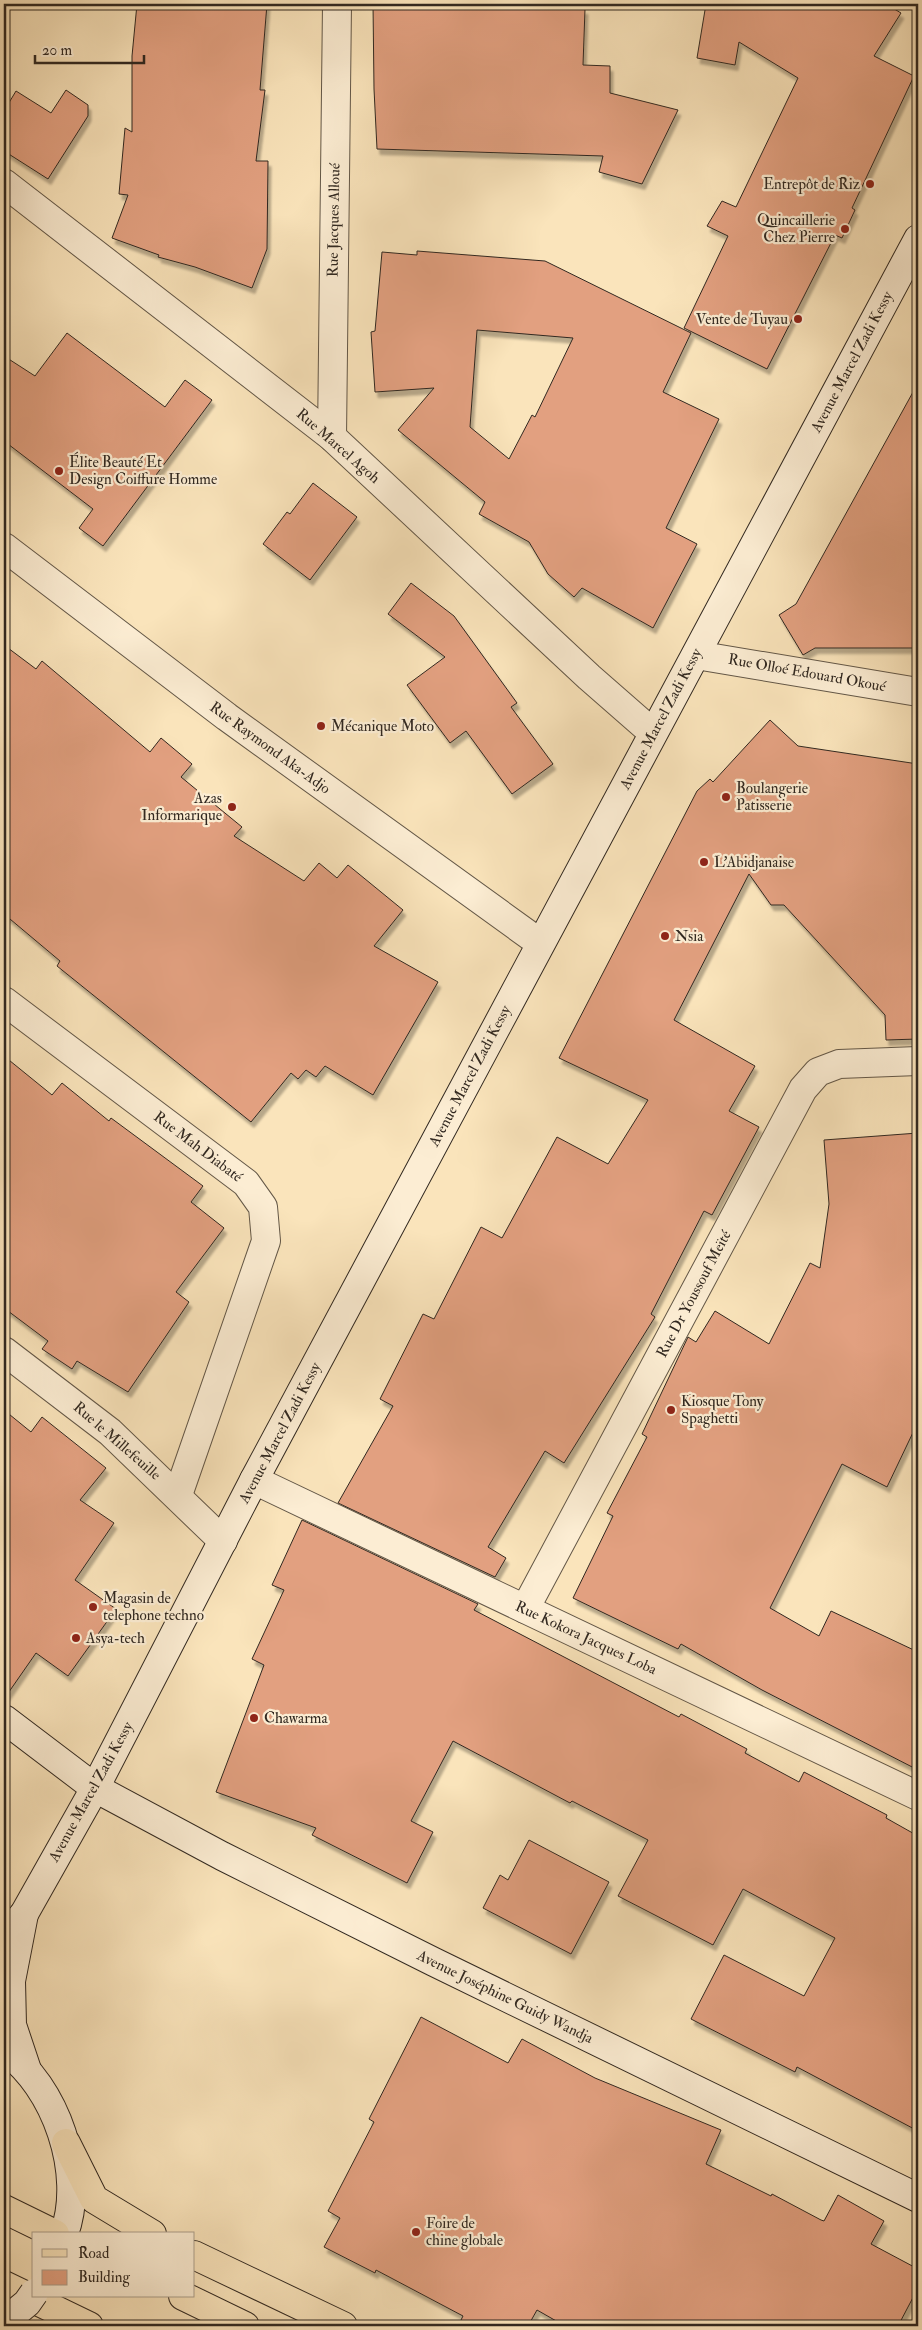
<svg xmlns="http://www.w3.org/2000/svg" width="922" height="2330" font-family="'IM FELL Double Pica',serif">
<style>
.building{fill:#e2a080;stroke:#312820;fill-rule:evenodd;filter:url(#shadow)}
.lines{fill:none;stroke-linecap:round;stroke-linejoin:round}
.street-casing{stroke:#635747;stroke-width:30}
.secondary-casing{stroke:#312820;stroke-width:30}
.primary-casing{stroke:#312820;stroke-width:30}
.street{stroke:#fcedd3;stroke-width:28}
.secondary{stroke:#fcedd3;stroke-width:28}
.primary{stroke:#fae4bb;stroke-width:28}
.secondary-bridge-casing{stroke:#312820;stroke-width:30;stroke-linecap:butt}
.secondary-bridge{stroke:#fcedd3;stroke-width:28}
.poi-dot{fill:#8f2418;stroke:#fcedd3;stroke-width:2}
.labels{text-anchor:middle;dominant-baseline:central;stroke-width:4.5;stroke-linejoin:round;paint-order:stroke}
.poi-label{font-size:15px;fill:#312820;stroke:#fcedd3;text-anchor:start}
.street-label{font-size:15px;fill:#312820;stroke:#fcedd3}
</style>
<defs>
<filter id="shadow"><feDropShadow dx="3" dy="5.5" stdDeviation="1" flood-color="#0004"/></filter>
</defs>
<rect width="100%" height="100%" fill="#fae4bb"/>
<filter id="stains"><feTurbulence type="fractalNoise" baseFrequency=".004" numOctaves="4"/><feColorMatrix values="0 0 0 0 .2 0 0 0 0 .09 0 0 0 0 .02 0 0 0 .5 -.17"/></filter>
<radialGradient id="worn" r=".72"><stop offset=".6" stop-color="#630" stop-opacity="0"/><stop offset="1" stop-color="#630" stop-opacity=".3"/></radialGradient>
<g class="building">
<path d="M137,4H267L260,90H265L256,161H268L267,249L252,288L195,267L158,257L159,255L112,238L128,195L119,194L125,128L132,132V56Z"/>
<path d="M373,4H510V6L585,9L583,65L610,66V93L678,110L642,184L599,172L603,156L377,149L374,89Z"/>
<path d="M706,4H886L901,13L874,56L914,76L852,208L855,210L842,238L835,235L767,369L684,328L728,236L707,226L722,201L736,207L798,78L739,42L735,65L697,58Z"/>
<path d="M66,90L88,105V116L48,179L4,151V111L16,91L51,113Z"/>
<path d="M417,251L545,261L691,333L663,392L719,419L666,528L697,544L653,628L582,588L574,597L548,574L529,542L479,514L485,502L398,430L434,388L375,392L371,332L375,331L382,252L417,255ZM477,330L573,338L535,417L532,415L509,459L470,427Z"/>
<path d="M67,333L165,407L185,380L212,400L103,546L79,528L93,509L4,441V356L35,376Z"/>
<path d="M918,383V648H815L803,655L779,615L796,604Z"/>
<path d="M313,483L357,517L310,580L263,544L287,512L290,514Z"/>
<path d="M411,583L454,616L517,703L511,707L553,764L512,794L466,731L450,743L407,685L445,657L388,614Z"/>
<path d="M4,645L36,669L42,661L150,752L161,738L192,764L181,777L242,827L234,836L304,881L319,863L337,878L348,865L403,910L374,946L438,982L373,1095L325,1066L316,1077L306,1070L298,1079L291,1073L251,1122L57,966L60,961L4,914Z"/>
<path d="M770,720L798,746L918,764V1039L886,1040L885,1015L784,905H771L749,874L674,1020L755,1066L729,1111L759,1127L712,1215L704,1211L651,1314L655,1317L564,1463L545,1451L488,1547L506,1558L495,1577L338,1503L393,1406L380,1399L423,1314L434,1319L481,1227L502,1238L557,1137L608,1164L648,1100L559,1058L697,791L710,779L713,782Z"/>
<path d="M4,1056L52,1095L62,1083L109,1121L111,1118L203,1186L191,1202L224,1228L176,1292L189,1302L128,1392L77,1361L72,1369L42,1349L48,1341L4,1308Z"/>
<path d="M918,1133V1422L887,1487L842,1464L770,1608L819,1636L831,1611L918,1652V1770L762,1690L681,1644L678,1649L573,1598L613,1516L607,1513L647,1437L642,1434L688,1337L696,1342L715,1311L769,1344L810,1263L820,1268L829,1204L824,1140Z"/>
<path d="M4,1410L31,1432L42,1417L106,1468L80,1500L114,1523L75,1580L116,1609L68,1676L36,1653L4,1699Z"/>
<path d="M302,1520L478,1604L474,1610L679,1717L681,1714L747,1749L745,1753L799,1782L804,1772L887,1815L886,1818L918,1836V2131L797,2067L795,2072L691,2019L724,1955L804,1996L835,1938L743,1889L713,1945L618,1896L648,1840L572,1801L570,1803L453,1741L411,1821L433,1832L407,1883L312,1835L316,1828L216,1792L264,1665L252,1659L284,1590L272,1585Z"/>
<path d="M529,1840L609,1882L571,1954L483,1908L500,1875L508,1880Z"/>
<path d="M421,2017L508,2063L522,2039L595,2078L721,2130L706,2164L771,2196L772,2194L821,2220L824,2221L838,2195L884,2221L871,2244L918,2269V2288L898,2326H565L537,2310L528,2326H458L463,2316L376,2270L375,2273L324,2247L340,2218L328,2211L374,2122L369,2119Z"/>
</g>
<g class="lines">
<defs>
<g id="street">
<path d="M4,183L332,437L589,677L653,733"/>
<path d="M332,437L337,4"/>
<path d="M4,547L227,717L540,943"/>
<path d="M696,655L918,692"/>
<path d="M4,1001L246,1183L263,1207L266,1241L178,1495"/>
<path d="M4,1351L110,1432L223,1541"/>
<path d="M254,1480L918,1796"/>
<path d="M525,1609L803,1089L818,1072L839,1064L918,1061"/>
</g>
<g id="secondary">
<path d="M4,1719L95,1788L222,1856L434,1962L918,2198"/>
<path d="M24,1914L11,1981L12,2025L27,2070"/>
<path d="M4,1937L24,1914L95,1788L254,1480L918,239"/>
<path d="M4,2050C56,2086 86,2174 64,2234"/>
</g>
<g id="primary">
<path d="M66,2143L94,2199L152,2234"/>
<path d="M4,2209L55,2234"/>
<path d="M194,2255L343,2326"/>
<path d="M4,2285L89,2326"/>
<path d="M183,2296L245,2326"/>
</g>
</defs>
<use href="#street" class="street-casing"/>
<use href="#secondary" class="secondary-casing"/>
<use href="#primary" class="primary-casing"/>
<use href="#street" class="street"/>
<use href="#secondary" class="secondary"/>
<use href="#primary" class="primary"/>
<defs>
<path id="secondary-bridge" d="M4,2322L27,2303L34,2293"/>
</defs>
<use href="#secondary-bridge" class="secondary-bridge-casing"/>
<use href="#secondary-bridge" class="secondary-bridge"/>
</g>
<g class="poi-dot">
<circle cx="870" cy="184" r="5"/>
<circle cx="845" cy="229" r="5"/>
<circle cx="798" cy="319" r="5"/>
<circle cx="59" cy="471" r="5"/>
<circle cx="321" cy="726" r="5"/>
<circle cx="726" cy="797" r="5"/>
<circle cx="232" cy="807" r="5"/>
<circle cx="704" cy="862" r="5"/>
<circle cx="665" cy="936" r="5"/>
<circle cx="671" cy="1410" r="5"/>
<circle cx="93" cy="1607" r="5"/>
<circle cx="76" cy="1638" r="5"/>
<circle cx="254" cy="1718" r="5"/>
<circle cx="416" cy="2232" r="5"/>
</g>
<g class="labels">
<g class="poi-label">
<text x="860" y="184" text-anchor="end">Entrepôt de Riz</text>
<text x="835" y="220" text-anchor="end">Quincaillerie<tspan x="835" dy="17">Chez Pierre</tspan></text>
<text x="788" y="319" text-anchor="end">Vente de Tuyau</text>
<text x="69" y="462">Élite Beauté Et<tspan x="69" dy="17">Design Coiffure Homme</tspan></text>
<text x="331" y="726">Mécanique Moto</text>
<text x="736" y="788">Boulangerie<tspan x="736" dy="17">Patisserie</tspan></text>
<text x="222" y="798" text-anchor="end">Azas<tspan x="222" dy="17">Informarique</tspan></text>
<text x="714" y="862">L'Abidjanaise</text>
<text x="675" y="936">Nsia</text>
<text x="681" y="1401">Kiosque Tony<tspan x="681" dy="17">Spaghetti</tspan></text>
<text x="103" y="1598">Magasin de<tspan x="103" dy="17">telephone techno</tspan></text>
<text x="86" y="1638">Asya-tech</text>
<text x="264" y="1718">Chawarma</text>
<text x="426" y="2223">Foire de<tspan x="426" dy="17">chine globale</tspan></text>
</g>
<g class="street-label">
<text transform="translate(334 220) rotate(-89)">Rue Jacques Alloué</text>
<text transform="translate(852 362) rotate(-62)">Avenue Marcel Zadi Kessy</text>
<text transform="translate(338 446) rotate(41)">Rue Marcel Agoh</text>
<text transform="translate(807 673) rotate(10)">Rue Olloé Edouard Okoué</text>
<text transform="translate(661 719) rotate(-62)">Avenue Marcel Zadi Kessy</text>
<text transform="translate(270 748) rotate(36)">Rue Raymond Aka-Adjo</text>
<text transform="translate(470 1076) rotate(-62)">Avenue Marcel Zadi Kessy</text>
<text transform="translate(198 1147) rotate(37)">Rue Mah Diabaté</text>
<text transform="translate(694 1294) rotate(-62)">Rue Dr Youssouf Meïté</text>
<text transform="translate(280 1433) rotate(-62)">Avenue Marcel Zadi Kessy</text>
<text transform="translate(117 1441) rotate(41)">Rue le Millefeuille</text>
<text transform="translate(586 1638) rotate(25)">Rue Kokora Jacques Loba</text>
<text transform="translate(91 1792) rotate(-61)">Avenue Marcel Zadi Kessy</text>
<text transform="translate(505 1997) rotate(26)">Avenue Joséphine Guidy Wandja</text>
</g>
</g>
<rect width="922" height="2330" fill="none" stroke="#fae4bb" stroke-width="20"/>
<rect x="5" y="5" width="912" height="2320" fill="none" stroke="#312820" stroke-width="2.5"/>
<rect x="10" y="10" width="902" height="2310" fill="none" stroke="#312820"/>
<rect x="32" y="2232" width="162" height="65" fill="#fcedd3" stroke="#ab9e8b"/>
<rect x="42" y="2249" width="25" height="8" fill="#fae4bb" stroke="#ab9e8b"/>
<text x="78" y="2258" font-size="15" fill="#312820">Road</text>
<rect x="42" y="2270" width="25" height="15" fill="#e2a080" stroke="#ab9e8b"/>
<text x="78" y="2282" font-size="15" fill="#312820">Building</text>
<path d="M35 55v8h109v-8" fill="none" stroke="#312820" stroke-width="2.5"/>
<text x="42" y="55" font-size="15" fill="#312820" stroke="#fcedd3" stroke-width="4" paint-order="stroke">20 m</text>
<rect width="100%" height="100%" filter="url(#stains)"/>
<rect width="100%" height="100%" fill="url(#worn)"/>
</svg>
